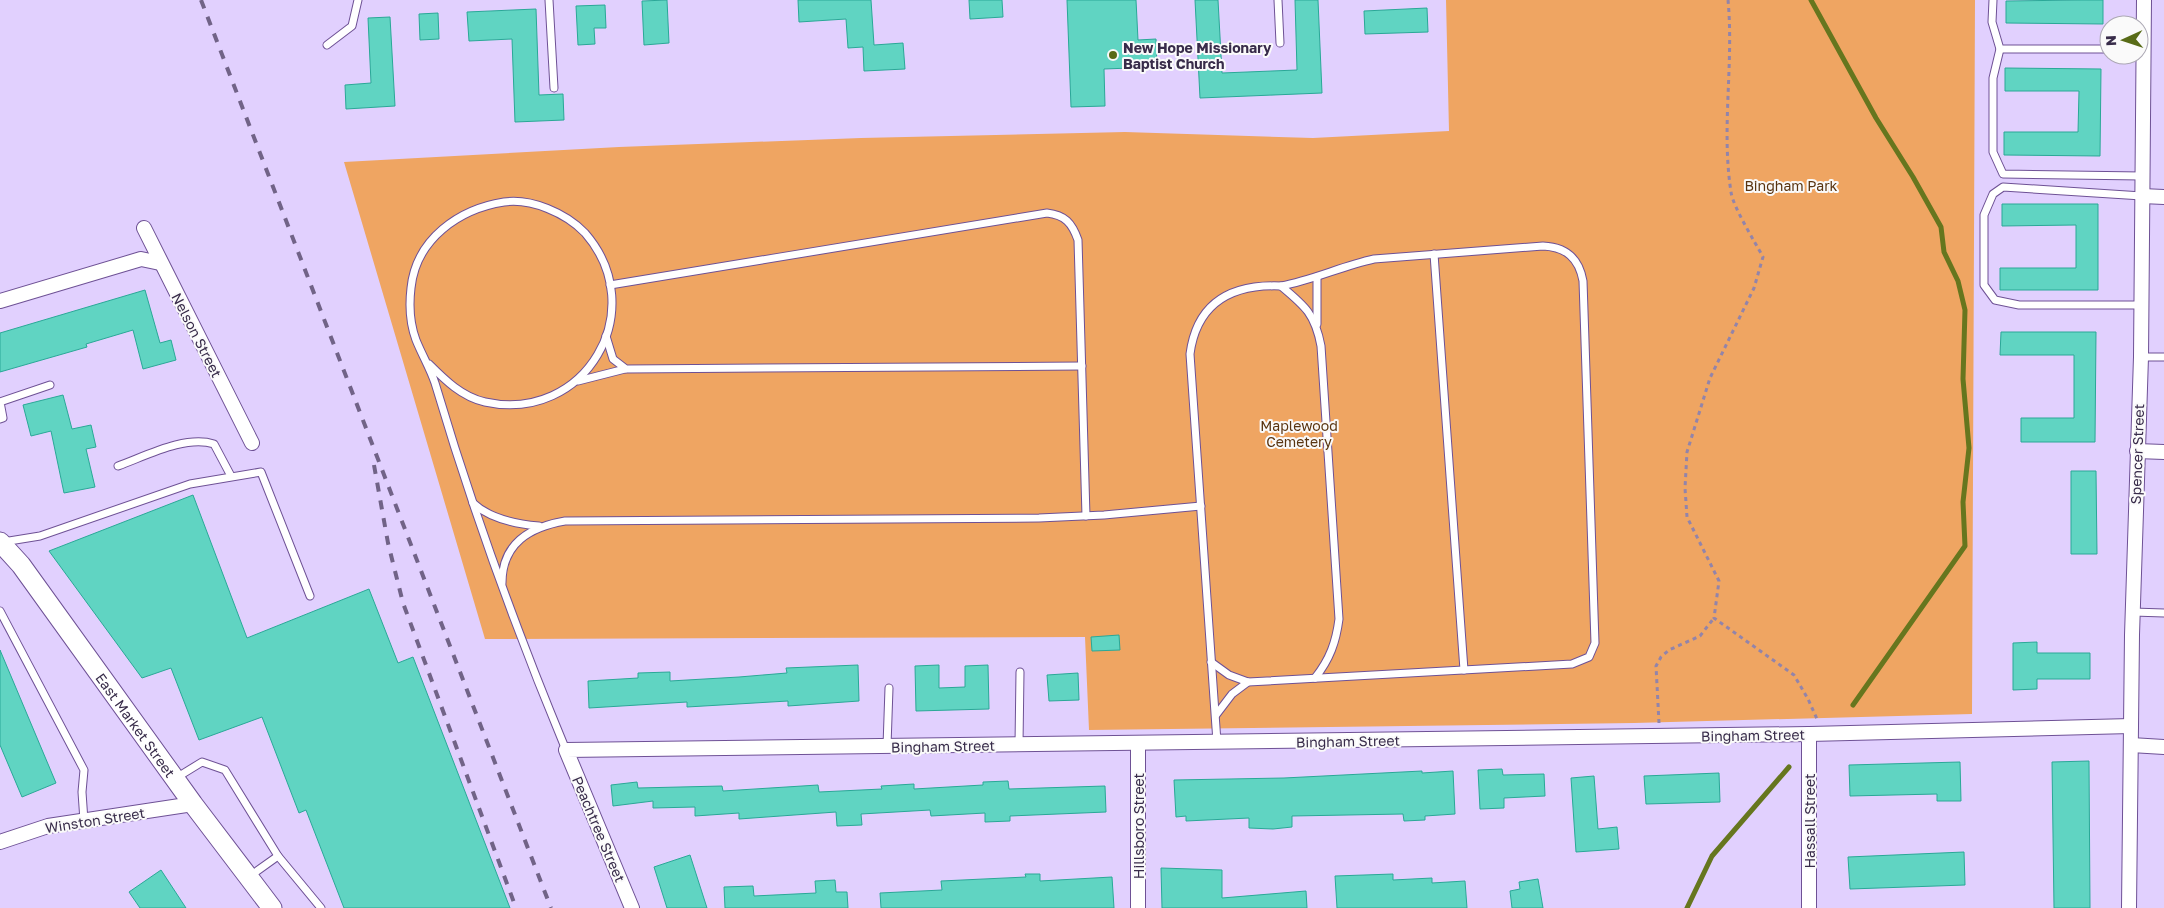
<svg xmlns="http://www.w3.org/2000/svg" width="2164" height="908" font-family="'Golos Text',sans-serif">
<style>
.green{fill:#efa562}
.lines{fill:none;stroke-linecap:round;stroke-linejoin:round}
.stream{stroke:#66761e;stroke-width:5}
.building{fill:#60d4c2;stroke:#2aa897}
.lane-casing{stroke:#6e5195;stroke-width:9}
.street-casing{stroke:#6e5195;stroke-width:16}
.secondary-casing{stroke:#6e5195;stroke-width:21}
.path{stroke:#9284aa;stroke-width:3;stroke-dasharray:4 4;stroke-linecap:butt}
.lane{stroke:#fff;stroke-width:7}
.street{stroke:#fff;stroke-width:14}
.secondary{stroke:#fff;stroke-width:19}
.rail{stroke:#716387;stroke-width:4;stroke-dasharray:9 9;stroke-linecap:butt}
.poi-dot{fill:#586b17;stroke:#fafafa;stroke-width:2}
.labels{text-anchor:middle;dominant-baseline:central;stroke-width:4;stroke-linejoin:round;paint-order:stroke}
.poi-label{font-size:14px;font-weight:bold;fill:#382c4a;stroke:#fafafa;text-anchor:start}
.park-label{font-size:14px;fill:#593410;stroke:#fafafa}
.street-label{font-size:14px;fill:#382c4a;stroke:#fafafa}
</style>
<rect width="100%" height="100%" fill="#e1d0fe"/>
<path class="green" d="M1446,0H1975L1972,714L1634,723L1089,730L1085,637L485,639L344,162L619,147L861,138L1125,132L1313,138L1449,131Z"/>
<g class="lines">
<g class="stream">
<path d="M1811,0L1876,118L1913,177L1941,227L1944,252L1958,281L1965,310L1963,379L1969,448L1963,502L1965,546L1853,705"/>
<path d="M1687,908L1712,856L1789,767"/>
</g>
</g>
<g class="building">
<path d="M667,0L669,43L644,45L642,1Z"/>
<path d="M798,0H871L874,45L903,43L905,69L864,71L863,47L848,48L846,19L799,22Z"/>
<path d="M969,0H1002L1003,17L970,19Z"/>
<path d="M1067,0H1136L1138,40L1156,39L1157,67L1104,69L1105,106L1071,107Z"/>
<path d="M1195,0H1218L1222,73L1297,70L1295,0H1318L1322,93L1200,98Z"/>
<path d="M2081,0H2103V24L2006,23V1Z"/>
<path d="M605,5L606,28H594L595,44L578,45L576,6Z"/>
<path d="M1427,8L1428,32L1365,34L1364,11Z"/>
<path d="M536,9L539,95L563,94L564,120L515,122L512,39L469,41L467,12Z"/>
<path d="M438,13L439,39L420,40L419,14Z"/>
<path d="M390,17L395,106L346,109L345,85L371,83L368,18Z"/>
<path d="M2005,68L2101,69L2100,156L2004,155V132H2078L2079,91H2005Z"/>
<path d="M2002,204H2098V290H2000V268H2076V225L2002,226Z"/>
<path d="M145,290L160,343L171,340L176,360L143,369L133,330L86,344L87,347L0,372V333Z"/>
<path d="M2001,332H2096L2095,442H2021V418H2074V355H2000Z"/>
<path d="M63,395L72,429L91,425L96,447L86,449L95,487L64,493L51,431L31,436L23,405Z"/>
<path d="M2071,471H2096L2097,554H2071Z"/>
<path d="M193,495L247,638L369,589L398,663L413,657L510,908H344L306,810L299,813L262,717L199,740L171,668L142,678L49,551Z"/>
<path d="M1119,635L1120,650L1092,651L1091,637Z"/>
<path d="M2037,642V653H2090V679H2037V689L2013,690V643Z"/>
<path d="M0,650L56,783L22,797L0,745Z"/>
<path d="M858,665L859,701L788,706V701L687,707V702L589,708L588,681L638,678V673L670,672V681L739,677L787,673L786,668Z"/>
<path d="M939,665V688L965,687V666L988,665L989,709L916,711L915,666Z"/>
<path d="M1078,673L1079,700L1049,701L1047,675Z"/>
<path d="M2089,761L2090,908H2054L2052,762Z"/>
<path d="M1960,762L1961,801H1937V794L1850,796L1849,765Z"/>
<path d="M1502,769L1503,775L1544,774L1545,796L1504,798V808L1480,809L1478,770Z"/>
<path d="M1422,771V773L1453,771L1455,814L1425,816V820L1404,821L1403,814L1292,816V827L1273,829L1249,828V818L1186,821V816L1176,817L1174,780L1284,778Z"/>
<path d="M1719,773L1720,802L1646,804L1644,776Z"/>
<path d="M1594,776L1598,829L1617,827L1619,849L1576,852L1571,778Z"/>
<path d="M1008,781L1009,789L1105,786L1106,812L1010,816V821L985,822V813L931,816L930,810L861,814L862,825L837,826L836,812L739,819V813L695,816V807L653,808V801L613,806L611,785L637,782L638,788L722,786L723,791L818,785L819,792L882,789L881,786L914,784V789L983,785V782Z"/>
<path d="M1964,852L1965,885L1850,889L1848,857Z"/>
<path d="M690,855L707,908H667L654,867Z"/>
<path d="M1161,868L1222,870V898L1306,891L1307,908H1162Z"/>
<path d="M161,870L186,908H140L129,892Z"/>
<path d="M1025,874H1040V881L1112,877L1114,908H881L880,893L942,890L941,881L1026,877Z"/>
<path d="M1393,874V880L1432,878V883L1465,881L1467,908H1337L1335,876Z"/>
<path d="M1538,879L1543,908H1512L1510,891L1520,889L1519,882Z"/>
<path d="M835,880L836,892H847L848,908H725L724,887L753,886L754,896L816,893L815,881Z"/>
</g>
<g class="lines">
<defs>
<g id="lane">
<path d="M549,0L554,88"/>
<path d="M1278,0L1280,43"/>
<path d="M1993,0L1992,22L2000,49H2109"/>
<path d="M327,45L352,26L358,0"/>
<path d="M2000,49L1993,78V152L2003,174L2142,176"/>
<path d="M1434,254L1464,670"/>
<path d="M1317,277V324"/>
<path d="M610,285L1047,213C1065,215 1072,223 1078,240L1086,516"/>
<path d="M2141,305H2019L1995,300L1984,285V215L1993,194L2003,187L2142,196"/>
<path d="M606,336L613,359L626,369L1082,366"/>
<path d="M2141,357H2164"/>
<path d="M429,364C445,380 462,397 485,402C585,424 652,310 585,233C566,213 531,198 504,202C459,209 416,239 411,288C409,305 410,324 416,340C422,355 430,368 435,383C472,508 516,630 566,750"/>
<path d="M578,381L625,369"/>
<path d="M0,419L3,418L0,402L50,385"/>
<path d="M118,466C146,456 185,435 214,444L231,476"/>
<path d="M473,503C490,519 516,524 539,526"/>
<path d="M3,542L40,536L190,484L261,472L310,596"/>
<path d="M502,583C502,543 530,527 565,521L1039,518L1104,515L1201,506"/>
<path d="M0,611L84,770L82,792L84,821"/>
<path d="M2133,612L2164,613"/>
<path d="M1211,662L1229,675L1248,682L1572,664L1589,657L1595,643L1583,281C1579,258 1566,247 1543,246L1374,259C1342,266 1313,280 1281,286"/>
<path d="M1216,715L1232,694L1248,682"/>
<path d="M1217,742L1190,354C1197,302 1232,284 1281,286C1305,306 1315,314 1321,346L1339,619C1336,642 1330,659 1315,678"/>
<path d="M1019,744L1020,672"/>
<path d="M887,746L889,688"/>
<path d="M176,778L202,762L225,770L278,856L321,908"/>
<path d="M250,876L278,856"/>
</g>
<g id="street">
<path d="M2142,196L2164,197"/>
<path d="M144,228L252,443"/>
<path d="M0,301L141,259L160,263"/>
<path d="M2137,451L2164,452"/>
<path d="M1809,734V908"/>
<path d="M1138,744V908"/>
<path d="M2131,745L2164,747"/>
<path d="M0,842L48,826L193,804"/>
<path d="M632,908L566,750L1809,734L2131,726"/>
<path d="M2129,908L2132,635L2141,357L2144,0"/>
</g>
<g id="secondary">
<path id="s1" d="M0,542L21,565L193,804L272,908"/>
</g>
</defs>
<use href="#lane" class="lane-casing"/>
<use href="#street" class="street-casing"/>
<use href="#secondary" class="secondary-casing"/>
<g class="path">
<path d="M1728,0C1734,64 1721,128 1731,192C1733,207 1755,242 1763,257L1754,288L1710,378L1687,452L1685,488L1687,517L1719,581L1714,618L1794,675L1808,699L1817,719"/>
<path d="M1659,723L1656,666L1661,657L1669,650L1700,636L1714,618"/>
</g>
<use href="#lane" class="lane"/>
<use href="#street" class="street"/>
<use href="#secondary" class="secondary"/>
<g class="rail">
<path d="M201,0L551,908"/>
<path d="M374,465L388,543L403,603L516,908"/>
</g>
</g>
<circle class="poi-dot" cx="1113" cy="55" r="5"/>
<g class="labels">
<g class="poi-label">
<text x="1123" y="47">New Hope Missionary<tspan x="1123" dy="16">Baptist Church</tspan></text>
</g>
<g class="park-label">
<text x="1791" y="185">Bingham Park</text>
<text x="1299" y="425">Maplewood<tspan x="1299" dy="16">Cemetery</tspan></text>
</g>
<g class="street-label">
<text transform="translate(197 335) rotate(63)">Nelson Street</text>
<text transform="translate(2137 454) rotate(-88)">Spencer Street</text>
<text stroke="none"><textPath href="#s1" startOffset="228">East Market Street</textPath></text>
<text transform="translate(1753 735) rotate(-1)">Bingham Street</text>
<text transform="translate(1348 741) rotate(-1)">Bingham Street</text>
<text transform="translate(943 746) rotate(-1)">Bingham Street</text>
<text transform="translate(95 820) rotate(-9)">Winston Street</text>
<text transform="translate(1809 821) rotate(-90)">Hassall Street</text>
<text transform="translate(1138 826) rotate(-90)">Hillsboro Street</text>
<text transform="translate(599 829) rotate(67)">Peachtree Street</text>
</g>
</g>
<g transform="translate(2124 40) rotate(267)"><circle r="24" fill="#fafafa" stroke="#aca8b4"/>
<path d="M0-4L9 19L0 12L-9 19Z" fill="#586b17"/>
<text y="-8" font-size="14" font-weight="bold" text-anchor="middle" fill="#382c4a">N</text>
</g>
</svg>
